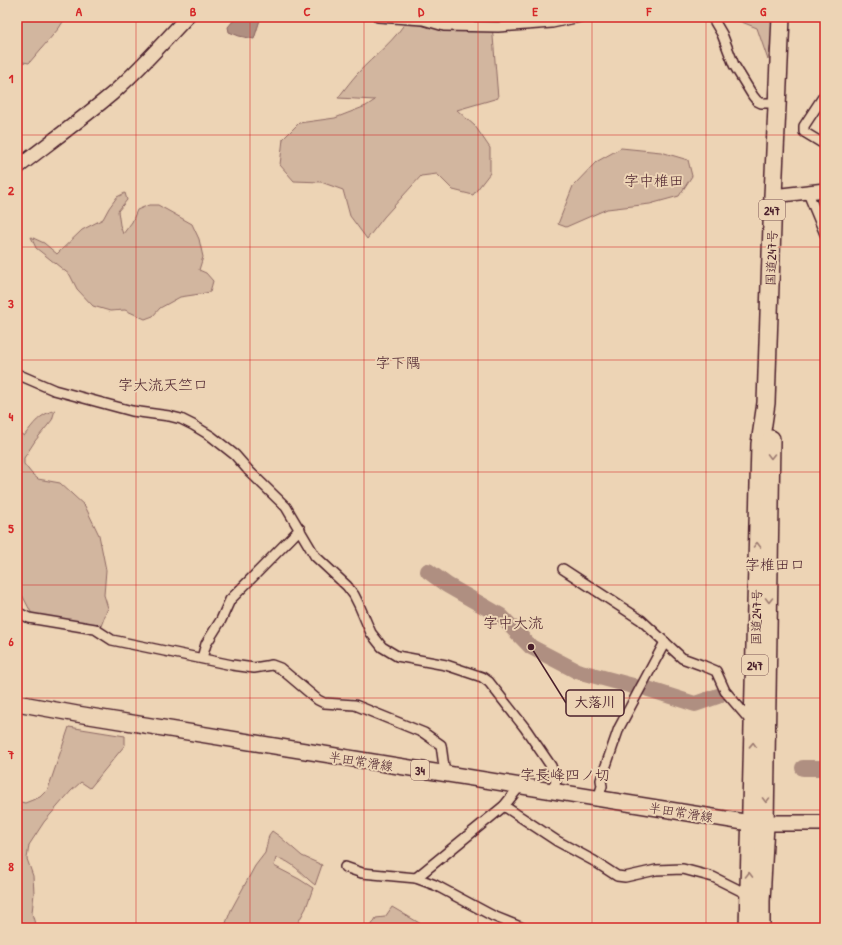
<svg xmlns="http://www.w3.org/2000/svg" width="842" height="945" font-family="'Patrick Hand','Klee One',sans-serif">
<style>
.green{fill:#d2b69f;stroke:#8e6a65}
.water{fill:#af8f81;stroke:#87625f}
.lines{fill:none;stroke-linecap:round;stroke-linejoin:round}
.river{stroke:#af8f81;stroke-width:16}
.street-casing{stroke:#4a1f2b;stroke-width:12}
.secondary-casing{stroke:#4a1f2b;stroke-width:16}
.primary-casing{stroke:#4a1f2b;stroke-width:18}
.highway-casing{stroke:#4a1f2b;stroke-width:20}
.street{stroke:#edd4b5;stroke-width:9}
.secondary{stroke:#edd4b5;stroke-width:13}
.primary{stroke:#edd4b5;stroke-width:15}
.highway{stroke:#edd4b5;stroke-width:17}
.oneway{stroke:#9c7a70}
.grid{fill:none;stroke:#d62828;stroke-width:1;stroke-opacity:0.55}
.labels{text-anchor:middle;dominant-baseline:central;stroke-width:4;stroke-linejoin:round;paint-order:stroke}
.shield{fill:#edd4b5;stroke:#7b5554;stroke-width:1}
.shield-label{font-size:12px;font-weight:bold;fill:#4a1f2b}
.street-label{font-size:13px;fill:#4a1f2b;stroke:#edd4b5}
.quarter-label{font-size:15px;fill:#4a1f2b;stroke:#edd4b5}
.leader{fill:none;stroke:#4a1f2b;stroke-width:1.5}
.callout-dot{fill:#4a1f2b;stroke:#edd4b5;stroke-width:1.5}
.callout{fill:#edd4b5;stroke:#4a1f2b;stroke-width:1.5}
.callout-label{font-size:14px;text-anchor:middle;font-weight:bold;fill:#4a1f2b}
.neatline{fill:none;stroke:#d62828;stroke-width:1.5}
.grid-label{font-size:13px;text-anchor:middle;font-weight:bold;fill:#d62828}
</style>
<rect width="100%" height="100%" fill="#edd4b5"/>
<filter id="ink" filterUnits="userSpaceOnUse"><feTurbulence type="fractalNoise" baseFrequency=".025" numOctaves="2"/><feDisplacementMap in="SourceGraphic" scale="8" xChannelSelector="R" yChannelSelector="G"/><feConvolveMatrix kernelMatrix="1 2 1 2 8 2 1 2 1" color-interpolation-filters="sRGB"/></filter>
<g filter="url(#ink)">
<g class="green">
<path d="M17,17H66L59,28L29,63L17,61Z"/>
<path d="M408,17H551L528,24H492L498,98L457,110L475,126L490,148V173L473,195L453,190L437,174L421,176L384,217L367,239L350,216L343,190L321,182L294,181L280,165L283,139L299,123L335,118L366,106L375,100L338,98C344,90 350,82 357,74C373,56 398,39 408,17Z"/>
<path d="M729,17H775L768,60L757,28Z"/>
<path d="M621,148L661,152L688,160L692,176L679,196L650,204L607,209L566,227L558,224L573,186L596,162Z"/>
<path d="M125,193L127,200L118,211L120,225L123,234L132,222L137,210L149,205H158L192,224L199,239L203,257L199,270L206,273L213,281L210,292L200,294L180,297L160,308L153,316L145,319L125,310L110,311L93,306L77,289L70,275L36,248L31,237L44,243L57,254L82,230L103,219L109,208L117,197Z"/>
<path d="M55,410L52,420L35,441L24,458V464L32,474L38,479L60,483L85,506L99,535L106,570L104,595L108,608L101,626L33,616L20,591L19,566L17,567V431L24,436C34,423 39,415 55,410Z"/>
<path d="M69,727L125,736V745L90,788L81,782L71,791L44,822L29,845L27,859L33,876L34,893L32,913L36,928H17V801L25,803L40,797L48,789Z"/>
<path d="M272,831L279,836L302,856L322,865L315,885C302,875 292,860 276,858L274,866L299,879L313,888L306,908L295,928H224L231,910L255,866L265,853L269,835Z"/>
<path d="M392,907L421,924L422,928H370L376,918L385,917Z"/>
</g>
<path class="water" d="M242,17H259L260,20L254,39L239,36L229,32L228,27L233,21Z"/>
<g class="lines">
<g class="river">
<path d="M428,571L447,585L501,616L531,647L577,671L633,686"/>
<path d="M648,689L695,704L718,696"/>
<path d="M803,768H825"/>
</g>
<defs>
<g id="street">
<path d="M378,17L423,20L444,26L498,27L552,23L580,17"/>
<path d="M712,17L722,34L734,65L753,96L757,101L761,103H776"/>
<path d="M825,94L804,126V132L822,143L825,142"/>
<path d="M808,193L825,234"/>
<path d="M17,374L54,390L132,411L169,416L181,419L193,425L211,436L235,455L249,471L286,507L315,556L347,586L354,595L359,605L371,633L382,647L397,656L446,665L482,677L489,682L525,728L551,766L556,781L553,791"/>
<path d="M563,569L641,620L682,658L704,666L716,671L725,691L749,719L754,720"/>
<path d="M17,612L29,618L95,629L112,640L232,665L254,668L272,665L280,668L318,700L324,703L355,705L424,733L441,745L445,774"/>
<path d="M202,658L206,644L221,620L230,600L300,529"/>
<path d="M598,799L602,786L601,780L619,728L665,642"/>
<path d="M504,806L557,841L594,861L617,876L625,877L656,870L683,869L713,877L749,895"/>
<path d="M345,867L362,873L416,878L435,885L493,916L523,928"/>
<path d="M416,878L504,806L520,786"/>
</g>
<g id="secondary">
<path d="M17,168C49,143 82,119 113,93C139,70 163,43 187,17"/>
<path d="M773,196L825,190"/>
</g>
<path id="primary" d="M17,703L77,714L750,823H825"/>
<g id="highway">
<path d="M748,928L760,444L766,403L773,196L781,17"/>
<path d="M761,928V901L765,824L771,439"/>
</g>
</defs>
<use href="#street" class="street-casing"/>
<use href="#secondary" class="secondary-casing"/>
<use href="#primary" class="primary-casing"/>
<use href="#highway" class="highway-casing"/>
<use href="#street" class="street"/>
<use href="#secondary" class="secondary"/>
<use href="#primary" class="primary"/>
<use href="#highway" class="highway"/>
</g>
<defs><path id="oneway-chevron" d="M-2-3.5L2.5 0L-2 3.5" fill="none" stroke-width="1.6" stroke-linecap="round" stroke-linejoin="round"/></defs>
<g class="oneway">
<use href="#oneway-chevron" transform="translate(771 456) rotate(91)"/>
<use href="#oneway-chevron" transform="translate(757 545) rotate(-89)"/>
<use href="#oneway-chevron" transform="translate(769 600) rotate(91)"/>
<use href="#oneway-chevron" transform="translate(753 745) rotate(-88)"/>
<use href="#oneway-chevron" transform="translate(766 800) rotate(91)"/>
<use href="#oneway-chevron" transform="translate(749 875) rotate(-89)"/>
</g>
</g>
<path class="grid" d="M136,17V928M250,17V928M364,17V928M478,17V928M592,17V928M706,17V928M17,135H825M17,247H825M17,360H825M17,472H825M17,585H825M17,698H825M17,810H825"/>
<g class="labels">
<g class="shield">
<rect x="759" y="200" width="26" height="20" rx="3"/>
<rect x="742" y="655" width="26" height="20" rx="3"/>
<rect x="411" y="760" width="18" height="20" rx="3"/>
</g>
<g class="shield-label">
<text x="772" y="210">247</text>
<text x="755" y="665">247</text>
<text x="420" y="770">34</text>
</g>
<g class="street-label">
<text transform="translate(771 258) rotate(-88)">国道247号</text>
<text transform="translate(756 617) rotate(-89)">国道247号</text>
<text transform="translate(361 761) rotate(9)">半田常滑線</text>
<text transform="translate(681 812) rotate(9)">半田常滑線</text>
</g>
<g class="quarter-label">
<text x="654" y="180">字中椎田</text>
<text x="398" y="362">字下隅</text>
<text x="163" y="384">字大流天竺口</text>
<text x="775" y="564">字椎田口</text>
<text x="513" y="622">字中大流</text>
<text x="565" y="774">字長峰四ノ切</text>
</g>
</g>
<path class="leader" d="M531 647L566 703"/>
<circle class="callout-dot" cx="531" cy="647" r="4"/>
<rect class="callout" x="566" y="690" width="58" height="26" rx="4"/>
<g class="callout-label">
<text x="595" y="707">大落川</text>
</g>
<rect width="842" height="945" fill="none" stroke="#edd4b5" stroke-width="44"/>
<rect x="22" y="22" width="798" height="901" class="neatline"/>
<g class="grid-label">
<text x="79" y="16">A</text>
<text x="193" y="16">B</text>
<text x="307" y="16">C</text>
<text x="421" y="16">D</text>
<text x="535" y="16">E</text>
<text x="649" y="16">F</text>
<text x="763" y="16">G</text>
<text x="11" y="83">1</text>
<text x="11" y="195">2</text>
<text x="11" y="308">3</text>
<text x="11" y="421">4</text>
<text x="11" y="533">5</text>
<text x="11" y="646">6</text>
<text x="11" y="759">7</text>
<text x="11" y="871">8</text>
</g>
</svg>
